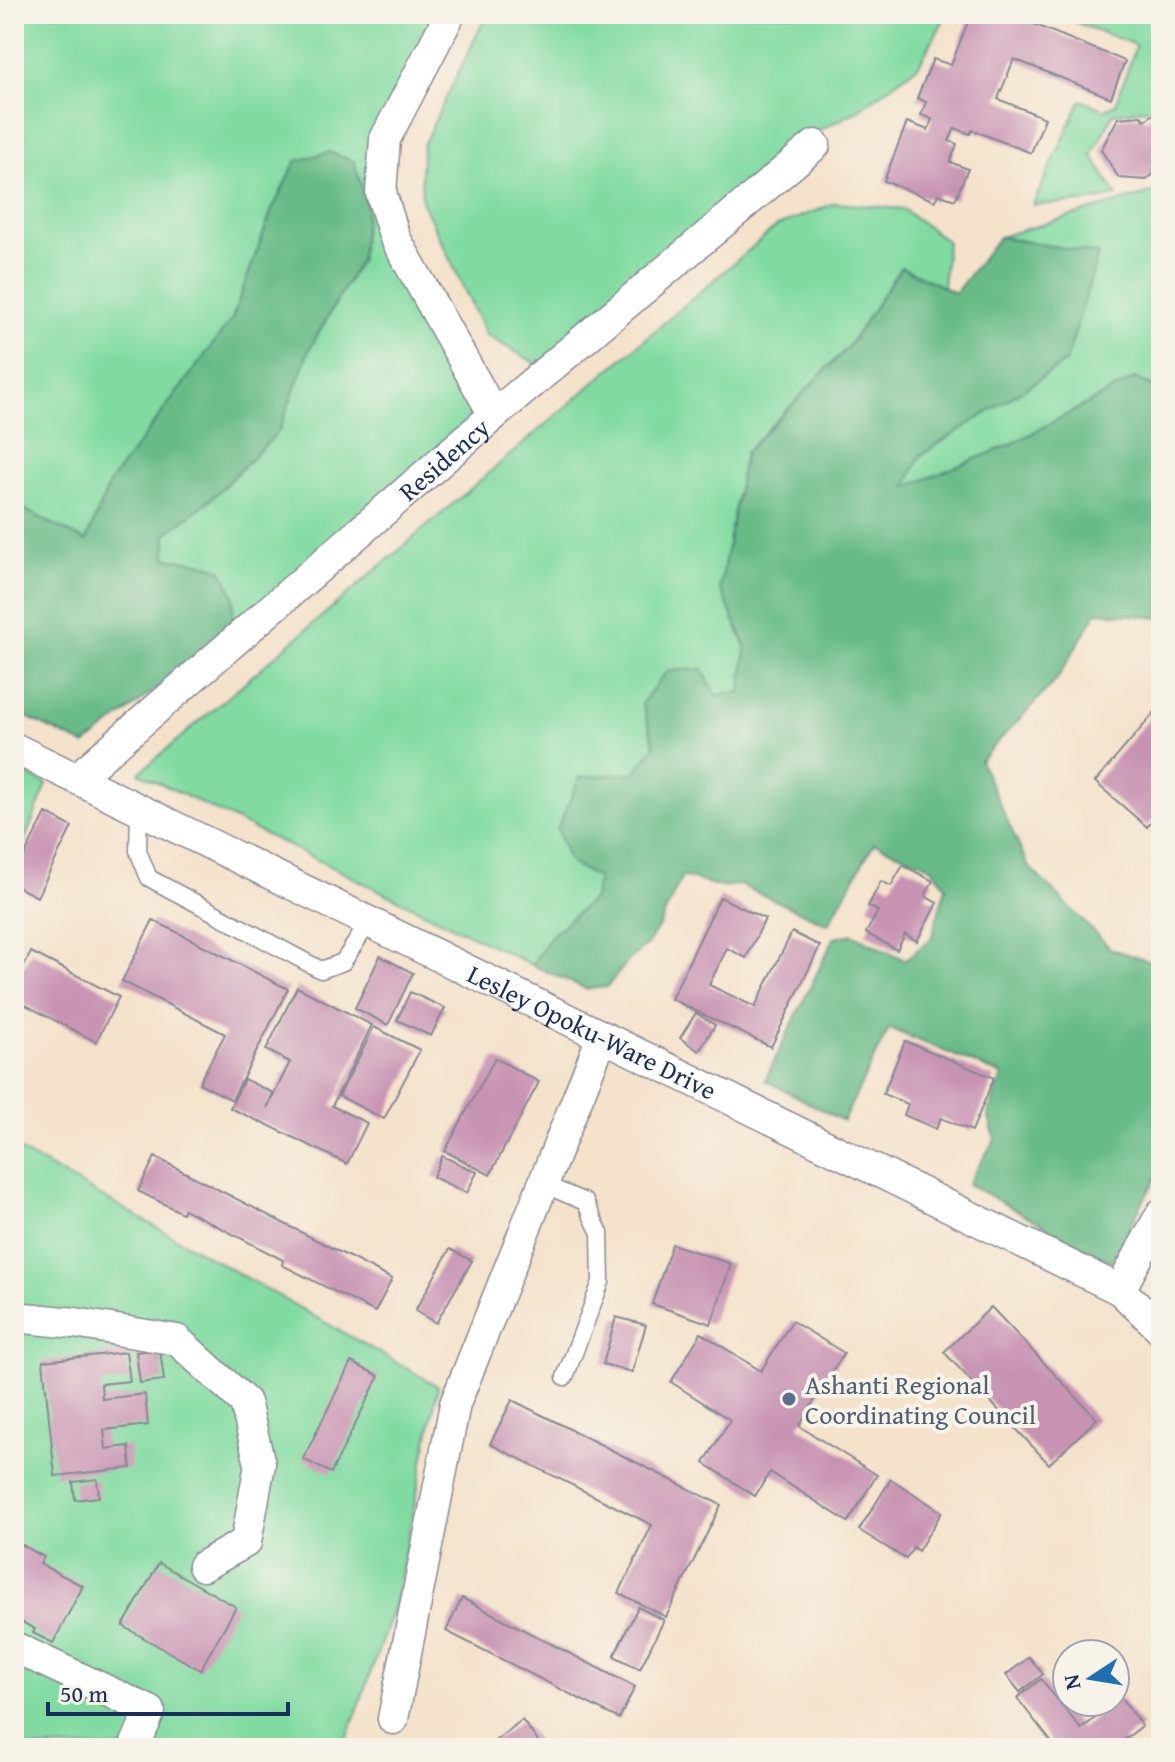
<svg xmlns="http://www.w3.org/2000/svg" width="1175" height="1762" font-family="'Gentium Book Plus',serif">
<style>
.green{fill:#81dba1;stroke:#4e8580;stroke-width:2}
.forest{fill:#68bb87;stroke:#427572;stroke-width:2}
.building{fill:#c793b2}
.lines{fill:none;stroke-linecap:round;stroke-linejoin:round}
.lane-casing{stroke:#888894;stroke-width:19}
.street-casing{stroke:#888894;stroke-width:33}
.lane{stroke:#fff;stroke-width:16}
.street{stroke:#fff;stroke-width:30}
.service-dot{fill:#5c6f8a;stroke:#f7f3e8;stroke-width:3}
.labels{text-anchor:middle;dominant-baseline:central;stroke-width:8;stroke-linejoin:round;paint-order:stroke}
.street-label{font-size:26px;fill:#1b2f5e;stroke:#f7f3e8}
.service-label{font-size:26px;fill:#4e5e75;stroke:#f7f3e8;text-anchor:start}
</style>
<rect width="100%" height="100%" fill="#f7f3e8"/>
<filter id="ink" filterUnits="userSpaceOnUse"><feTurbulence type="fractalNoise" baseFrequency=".0125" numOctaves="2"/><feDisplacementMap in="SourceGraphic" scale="16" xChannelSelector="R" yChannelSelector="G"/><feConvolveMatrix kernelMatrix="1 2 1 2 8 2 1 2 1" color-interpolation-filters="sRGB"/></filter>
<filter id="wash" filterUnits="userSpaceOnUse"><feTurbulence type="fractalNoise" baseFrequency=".006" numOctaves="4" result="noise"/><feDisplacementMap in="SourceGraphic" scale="32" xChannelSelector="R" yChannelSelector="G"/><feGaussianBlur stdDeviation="1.8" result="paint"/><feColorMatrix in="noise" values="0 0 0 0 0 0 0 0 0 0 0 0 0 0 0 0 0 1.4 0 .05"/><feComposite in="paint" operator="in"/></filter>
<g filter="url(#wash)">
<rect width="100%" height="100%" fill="#f4e2ca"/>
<g class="green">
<path d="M14,14H439L374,193L460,367L471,407L468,424L232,629L195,562L166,558V534L212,498L279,431L309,350L360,260L296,162L272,210L232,319L110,482L86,541L14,599Z"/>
<path d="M487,14H947L919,65L857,111L791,145L544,368L486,335L422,201L421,173L423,145Z"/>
<path d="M1053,14H1161V108H1151L1113,114L1092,155L1117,196L1085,202L1033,205L1081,100L1105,110L1116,104L1136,45Z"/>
<path d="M1161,190V390L1135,378L1010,445L905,488L920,456L1066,361L1098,254L999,237Z"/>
<path d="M835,203L903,209L947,241L943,287L901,267L848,347L745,453L720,588L746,647L741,692L642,703L655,746L634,774L580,778L598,878L594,898L551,936L532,965L139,773L777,226Z"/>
<path d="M14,769L47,784L14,867Z"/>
<path d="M14,1147L438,1386L395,1603L344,1748H14Z"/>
</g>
<g class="forest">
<path d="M329,152L354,161L367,206L360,260L309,350L279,431L212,498L166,534V558L195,562L221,569L234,596L232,629L85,745L14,711V504L86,541L110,482L232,319L272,210L296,161Z"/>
<path d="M999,237L1098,254L1066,362L920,456L906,487L1010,445L1135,378L1161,390V618L1097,612L1057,679L980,761L1028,866L1111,949L1161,965V1168L1111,1262L968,1184L995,1139L988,1114L1002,1075L889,1028L843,1121L765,1080L834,938L852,934L905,960L931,939L946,887L930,866L874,843L828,924L740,885L721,887L682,876L659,926L648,944L629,960L607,987L586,989L532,965L551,936L594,898L598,878L570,863L557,829L580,777L634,773L655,746L642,703L667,671L703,669L715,695L741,692L746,647L720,588L745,453L848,347L901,267L955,293Z"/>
</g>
<g id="blocks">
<g class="building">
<path d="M971,14H1031L1028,22L1125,61L1111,98L1014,59L998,99L1045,118L1031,153L972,130L970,134L955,128L949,141L957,144L950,162L968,169L955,200L938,194L935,201L884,181L907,122L928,130L932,119L921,115L926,102L917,98L933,59L951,65Z"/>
<path d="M1157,112L1161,113V168L1146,180L1119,178L1101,150L1118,118L1141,116L1145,120Z"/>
<path d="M1161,705V811L1147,827L1095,782Z"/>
<path d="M46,813L72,827L37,897L14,885V876Z"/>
<path d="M903,865L933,881L925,896L937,903L917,941L905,934L897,950L866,933L878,911L868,906L881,881L891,886Z"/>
<path d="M720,897L765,919L746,958L727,948L709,985L755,1007L792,932L820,946L771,1047L671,999Z"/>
<path d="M153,920L288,989L232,1100L199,1083L225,1034L122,981Z"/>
<path d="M31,952L119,997L96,1042L14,999V985Z"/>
<path d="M380,956L413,973L388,1025L355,1008Z"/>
<path d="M297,987L372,1025L332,1106L367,1123L347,1164L260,1121V1122L230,1108L244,1079L273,1093L267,1108L290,1062L266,1050Z"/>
<path d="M410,992L445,1008L431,1036L397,1020Z"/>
<path d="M696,1013L715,1025L699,1051L680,1038Z"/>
<path d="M374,1027L420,1050L384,1119L339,1096Z"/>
<path d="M905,1041L994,1078L972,1131L941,1118L936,1129L904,1115L908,1104L883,1094Z"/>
<path d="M495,1058L539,1082L490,1175L445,1151Z"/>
<path d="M442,1156L477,1172L467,1193L433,1177Z"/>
<path d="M155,1157L392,1279L375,1312L282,1265L283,1260L184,1209L182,1213L138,1191Z"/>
<path d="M672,1244L731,1264L711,1324L652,1304Z"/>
<path d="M450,1249L472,1261L436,1323L415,1311Z"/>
<path d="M991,1307L1097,1419L1049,1464L944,1352Z"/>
<path d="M616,1317L646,1325L632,1372L603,1364Z"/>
<path d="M792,1321L844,1353L799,1426L877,1475L848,1522L770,1472L755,1496L704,1463L730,1420L671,1382L701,1333L761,1371Z"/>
<path d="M160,1349L164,1380L140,1383L136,1352Z"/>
<path d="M126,1352L130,1381L101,1384L102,1399L145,1394L148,1425L104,1430L106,1449L129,1446L131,1468L55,1476L43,1361Z"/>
<path d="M351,1362L379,1376L331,1473L303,1459Z"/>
<path d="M512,1400L721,1505L666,1617L619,1593L652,1525L490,1444Z"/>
<path d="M97,1479L99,1497L75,1500L73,1482Z"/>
<path d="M891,1479L942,1512L918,1551L913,1547L906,1559L859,1530Z"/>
<path d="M20,1544L44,1557L40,1564L83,1586L53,1643L33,1633L35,1629L14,1618V1555Z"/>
<path d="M159,1563L236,1607L200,1670L123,1626Z"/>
<path d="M462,1598L635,1687L619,1719L446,1631Z"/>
<path d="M638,1607L664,1620L640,1669L614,1656Z"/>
<path d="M1029,1657L1043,1674L1020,1692L1006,1675Z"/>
<path d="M1041,1679L1081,1729L1121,1698L1142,1726L1124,1740L1130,1748H1056L1017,1698Z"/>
<path d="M522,1720L543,1748H486Z"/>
</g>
</g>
</g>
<g filter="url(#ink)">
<use href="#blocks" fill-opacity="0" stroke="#888894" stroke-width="2"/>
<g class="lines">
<defs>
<g id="lane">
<path d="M139,809L138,851L149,878L321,970L343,962L369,922"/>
<path d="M543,1184L585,1202L600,1233L601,1282L565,1377"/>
</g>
<g id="street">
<path d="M450,14L385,139L381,193L395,238L494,415"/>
<path id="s1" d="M14,748L1120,1290L1161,1329"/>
<path id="s2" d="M77,778L494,415L815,145"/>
<path d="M1120,1290L1161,1214"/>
<path d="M14,1317L75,1323L177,1340L245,1402L260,1464L246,1542L203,1566"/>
<path d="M14,1647L150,1711L134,1748"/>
<path d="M393,1719L455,1404L602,1037"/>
</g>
</defs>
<use href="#lane" class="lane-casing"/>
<use href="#street" class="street-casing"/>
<use href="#lane" class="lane"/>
<use href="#street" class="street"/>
</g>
</g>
<circle class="service-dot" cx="789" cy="1399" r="8"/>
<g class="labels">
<g class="street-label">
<text stroke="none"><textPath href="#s2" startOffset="486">Residency</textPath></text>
<text stroke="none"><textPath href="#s1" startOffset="644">Lesley Opoku-Ware Drive</textPath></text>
</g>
<g class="service-label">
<text x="805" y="1384">Ashanti Regional<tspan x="805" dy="30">Coordinating Council</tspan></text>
</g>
</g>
<rect width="1175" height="1762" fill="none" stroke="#f7f3e8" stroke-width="48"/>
<g transform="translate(1091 1678) rotate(258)"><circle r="38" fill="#f7f3e8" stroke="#9fa5b1" stroke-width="2"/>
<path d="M0-6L14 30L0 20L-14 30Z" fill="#1f6fb2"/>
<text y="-12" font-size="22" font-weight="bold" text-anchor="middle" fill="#1b2f5e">N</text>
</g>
<path d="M48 1702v12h240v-12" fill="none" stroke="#1b2f5e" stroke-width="4"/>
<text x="60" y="1702" font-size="24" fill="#1b2f5e" stroke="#f7f3e8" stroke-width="6" paint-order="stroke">50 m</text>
</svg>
